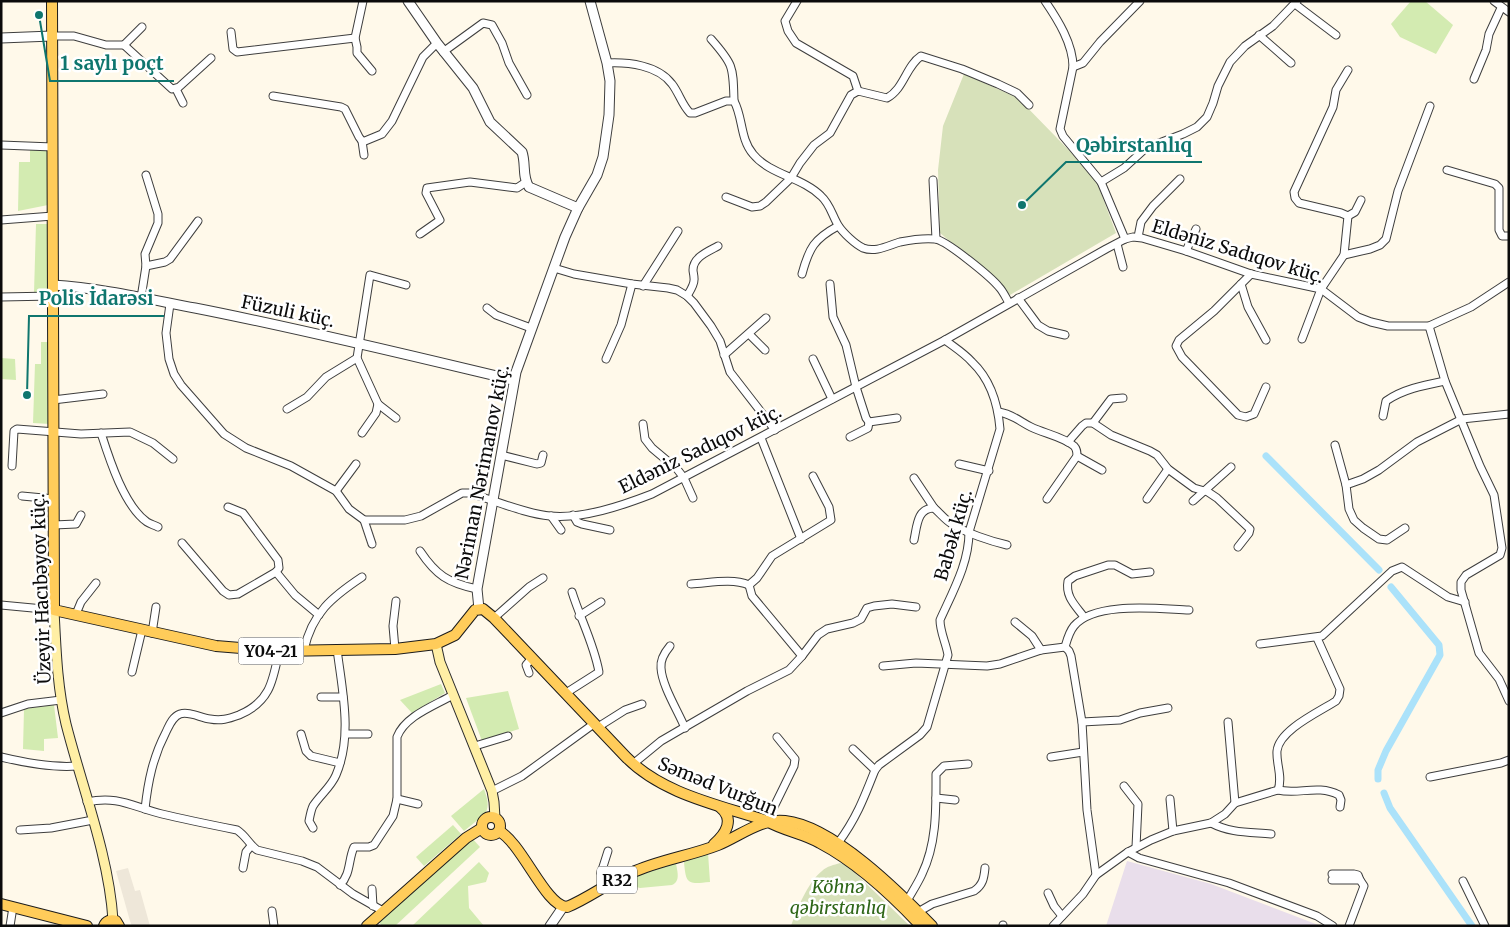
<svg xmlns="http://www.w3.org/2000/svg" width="1510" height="927" font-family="Merriweather,serif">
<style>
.industrial{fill:#e9deeb}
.green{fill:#d3ebb1}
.cemetery{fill:#d7e1ba}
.plaza{fill:#eee7d9}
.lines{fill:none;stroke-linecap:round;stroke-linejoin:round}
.canal{stroke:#abe2fa;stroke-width:7}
.minor-casing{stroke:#3e3e3e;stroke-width:9}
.tertiary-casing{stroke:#3e3e3e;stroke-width:11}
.secondary-casing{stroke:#2d2d2d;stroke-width:11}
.primary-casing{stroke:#1c1c1c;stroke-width:12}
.minor{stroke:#fff;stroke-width:7}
.tertiary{stroke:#fff;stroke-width:9}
.secondary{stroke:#ffefa5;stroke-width:9}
.primary{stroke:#ffcc5a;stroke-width:10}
.labels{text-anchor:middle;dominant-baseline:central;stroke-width:5;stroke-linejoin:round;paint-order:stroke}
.shield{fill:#fff;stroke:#545454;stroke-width:1}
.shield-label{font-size:16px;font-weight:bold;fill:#0b0b0b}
.street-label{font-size:18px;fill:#0b0b0b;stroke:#fff}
.park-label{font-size:18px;font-style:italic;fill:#2e6618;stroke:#fff}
.leader{fill:none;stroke:#0f766e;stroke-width:2}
.callout-dot{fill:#0f766e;stroke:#fff;stroke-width:2}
.callout-label{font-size:19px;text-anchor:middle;font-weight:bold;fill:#0f766e;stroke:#fff;stroke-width:5;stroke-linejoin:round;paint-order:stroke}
</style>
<rect width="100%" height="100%" fill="#fff9ea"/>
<path class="industrial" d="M1127,861L1211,884L1321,926H1106Z"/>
<g class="green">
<path d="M1411,1H1425L1453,25L1436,54L1400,37L1391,24Z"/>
<path d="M30,148L47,149L48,205L18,211L19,162H30Z"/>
<path d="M36,224H49V293H34Z"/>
<path d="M41,342H50V424L33,423L35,364H41Z"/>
<path d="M1,358L15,359L16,380L1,379Z"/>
<path d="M441,684L445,693L412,713L400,700Z"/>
<path d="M508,691L519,729L482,741L466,698Z"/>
<path d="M54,705L58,738L44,739V751L23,749L24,709Z"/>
<path d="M484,789C487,798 490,805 485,814L464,831L451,816Z"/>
<path d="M453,825L461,834L424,866L416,857Z"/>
<path d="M471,837L480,847L395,926H382L379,922Z"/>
<path d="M708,853L710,882C688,884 686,885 684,862Z"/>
<path d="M479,862L489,873L486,882L468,886L469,908L484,926H412Z"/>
<path d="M676,863C677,871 681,881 672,885L640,888L633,886L628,879Z"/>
</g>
<g class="cemetery">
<path d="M964,74L1018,98L1095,177L1116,233L1010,295L996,280L940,233L938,170L943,126Z"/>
<path d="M840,863L848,866L910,926H791C797,909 808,882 822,871C827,866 834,865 840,863Z"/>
</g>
<path class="plaza" d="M128,868L135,891L140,890L150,926H132L130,921L116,871Z"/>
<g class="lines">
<g class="canal">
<path d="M1266,456L1379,570"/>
<path d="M1378,779V770L1386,751L1440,655L1439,645L1391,587"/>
<path d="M1384,793L1390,808L1472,926"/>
</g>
<defs>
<g id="minor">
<path d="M363,1L355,38L357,47V53L372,71"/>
<path d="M797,1L785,21L788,31L796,43L853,76L858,91"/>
<path d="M1045,1C1058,20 1073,44 1073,67L1060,129L1063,136L1101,182L1125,239"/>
<path d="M1494,1L1509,12"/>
<path d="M1295,4L1336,35"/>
<path d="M231,32L233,49L237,52L355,38"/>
<path d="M1259,35L1291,63"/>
<path d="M52,36H74L106,45H124L172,89L179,87L211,58"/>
<path d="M711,39C734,65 733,67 734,101"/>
<path d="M124,45L142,27"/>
<path d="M443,52L483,23L492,25L502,43L509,63L527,95"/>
<path d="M607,63C628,62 658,65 672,84C679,93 682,105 690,113H695L726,101H734C743,117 740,139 753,154C770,175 802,177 821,196C830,204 832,215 838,225C843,233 855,244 863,248C876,253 889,245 900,242C910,240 925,238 935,239C946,240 991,277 999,287C1003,291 1006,298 1009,303"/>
<path d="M1073,67L1083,63L1100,42L1140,1"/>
<path d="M1474,79L1486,50L1489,34L1501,8"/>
<path d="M176,89L183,103"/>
<path d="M273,96L341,107L345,109L359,137L362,141H365L382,134L392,121L423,57L437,43"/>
<path d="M362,141L364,155"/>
<path d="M1,145L53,147"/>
<path d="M1447,170L1495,184L1499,188V230L1502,236H1509"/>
<path d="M933,180L936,239"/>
<path d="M1101,182L1124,168L1146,148L1183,134L1197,127L1207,117L1213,103L1218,86L1230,62L1245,46L1273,26L1297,1"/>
<path d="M726,197L752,207L760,206L766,202L791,178L800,163L814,145L830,133L851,95L858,91L887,98C904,89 906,66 921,56L962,69L998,84L1017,93L1029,105"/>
<path d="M1348,216L1355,212L1361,200"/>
<path d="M1,220L53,216"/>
<path d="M420,234L440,220L426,193L427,188L470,182L517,188L526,182"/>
<path d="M1138,237L1141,222L1153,206L1180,179"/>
<path d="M1117,244L1123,267"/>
<path d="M1186,251L1196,229"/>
<path d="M1344,255L1370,249L1380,245L1386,239L1398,191L1430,106"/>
<path d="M146,266L165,262L170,259L198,221"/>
<path d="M554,268L574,274L632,284L668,288L677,290L687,296L694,303L711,326L720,341L730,372L775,430"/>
<path d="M802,274C809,248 814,239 838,226"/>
<path d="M1251,274L1214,311L1179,340L1176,346L1182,357L1238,415L1246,417L1254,414L1266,387"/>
<path d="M830,284L833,317L846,345L856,387L866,418L869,422L897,418"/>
<path d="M1241,284L1248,307L1266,340"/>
<path d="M643,286L678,231"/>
<path d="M687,296C690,291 695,284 694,278C694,275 693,272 693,270C693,257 709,251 718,246"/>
<path d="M1,297L53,296"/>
<path d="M141,298L146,266L145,254L158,223V214L146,175"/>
<path d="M1018,298L1038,325L1048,331L1065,335"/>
<path d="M170,304L166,333L169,359L174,374L181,385L224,434L246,448L291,466L336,491L349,509L364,520H405L421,516L462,493H469C494,500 525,514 550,516C583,519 621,506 652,494L945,340L1106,249L1125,239L1133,237L1142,238L1186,251L1251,274L1321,289L1358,317L1371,322L1388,326H1429L1471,307L1509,282"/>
<path d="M487,308L496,315L531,328"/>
<path d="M1429,326L1445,381L1480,466L1494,495L1502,548L1500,555L1466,575L1461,582V590L1479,653L1499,679L1509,701"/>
<path d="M749,334L765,350"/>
<path d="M1302,339L1321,289L1344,255L1348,216L1341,213L1299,203L1295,198L1294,192L1333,107L1336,90L1348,70"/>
<path d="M724,355L766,318"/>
<path d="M606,359L621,325L632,284"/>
<path d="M813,359L832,399"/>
<path d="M53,400L103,394"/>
<path d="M287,409L307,397L326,377L357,358"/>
<path d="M999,412C1012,414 1019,421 1031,427C1043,433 1064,437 1074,446C1077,449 1077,452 1077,456L1047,499"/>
<path d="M1383,416L1386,401C1403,389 1425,385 1445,381"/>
<path d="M396,418L378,404L357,358L370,275L406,285"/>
<path d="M1093,423L1111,399L1123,398"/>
<path d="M643,424L645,439L652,448L677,469L684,478L693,498"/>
<path d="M101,433C109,458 124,506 147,522C150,524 154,525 158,527"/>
<path d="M362,433L376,413L378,404"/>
<path d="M850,437L868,428L869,422"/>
<path d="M761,438L801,539"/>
<path d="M1068,442L1082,426L1086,423H1093L1111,435L1150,451L1157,455L1168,469L1194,488L1208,492L1217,498L1250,529L1249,533L1238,547"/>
<path d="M1335,445L1346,485L1349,509L1354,520L1363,528L1379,539L1387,540L1405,528"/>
<path d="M501,455L537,464L541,463L543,455"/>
<path d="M1077,456L1102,470"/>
<path d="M959,464L989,471"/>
<path d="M12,466L14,431L17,429L81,434L130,432L153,443L173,459"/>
<path d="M914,478L934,508"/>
<path d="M1346,485L1363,479L1379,470L1417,442L1462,419L1509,414"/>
<path d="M336,491L356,464"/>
<path d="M22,496L54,499"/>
<path d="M1147,499L1168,469"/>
<path d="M1193,501L1231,467"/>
<path d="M573,515L577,522L582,524L610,530"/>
<path d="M551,516L561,530"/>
<path d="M364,520L372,544"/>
<path d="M54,525L76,524L81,515"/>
<path d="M914,540C917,526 917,508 934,508C940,513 945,520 952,524C966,533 990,541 1007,545"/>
<path d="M182,543L223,591L229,595L238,594L276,572L279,568L278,560L243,513L228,507"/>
<path d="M420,551C436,575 448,583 477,589"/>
<path d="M276,572L295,595L319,615"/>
<path d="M691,584C710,583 732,578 749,585"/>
<path d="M1,605L54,610"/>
<path d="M76,614L81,602L96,583"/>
<path d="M579,616L601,602"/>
<path d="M1084,617C1076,606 1065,597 1068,581L1075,576L1108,565H1115L1132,574L1150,572"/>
<path d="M494,618L529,587L543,578"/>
<path d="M1015,622L1032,636L1041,650"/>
<path d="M152,633L156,607"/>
<path d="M1260,644L1322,636L1392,571L1402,567L1448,597L1465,602"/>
<path d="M670,646C665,652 660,660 661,668C662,686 678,711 685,728"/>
<path d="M1065,647C1067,640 1069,632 1074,626C1095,601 1159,609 1189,610"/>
<path d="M395,649L393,626L396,601"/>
<path d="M304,650C312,613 332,597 362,577"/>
<path d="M802,656L752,596L749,585L757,578L772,556L831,520L829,507L813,476"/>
<path d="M883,666L916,663L987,666L1000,664L1041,650L1065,647"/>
<path d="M132,672L142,630"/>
<path d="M529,673L526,665L532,658"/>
<path d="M566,693L599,672C594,644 580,618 572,592"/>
<path d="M321,697H343"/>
<path d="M1,713L28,704L61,700"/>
<path d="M1082,722L1120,720L1140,713L1168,708"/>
<path d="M1228,722L1235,803"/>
<path d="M598,727L625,710L642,704"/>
<path d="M301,734L306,751L311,756L340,763"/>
<path d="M346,734H368"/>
<path d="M475,746L508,736"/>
<path d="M853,749L875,770"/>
<path d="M1,757C26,763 52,768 77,766"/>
<path d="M1051,757L1083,752"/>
<path d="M633,764L661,741L747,691L789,670L802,656L818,635L827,629L853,623L861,619L867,608L874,606L892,604L916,607"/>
<path d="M1430,777L1501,763L1509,760"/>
<path d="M1124,786L1138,804L1136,847"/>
<path d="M1278,790C1299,795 1317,784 1339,795L1341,800L1340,807"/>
<path d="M492,791L522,776L595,723"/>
<path d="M936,798L955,800"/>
<path d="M397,799L418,804"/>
<path d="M1170,799L1173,831"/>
<path d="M87,802C118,795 133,807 162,814C187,820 212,825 237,830C246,836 249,844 257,850L302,861L317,867L353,894L383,911"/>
<path d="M145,809C148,781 153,757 166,732C169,726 172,717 180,714C189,711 201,718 210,719C221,721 228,719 239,715C270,702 273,681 279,651"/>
<path d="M767,821L794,766L795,759L777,737"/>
<path d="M1211,823C1230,833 1249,832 1271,834"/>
<path d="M313,828L309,821C310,816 311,810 313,806C320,795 331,787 336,775C353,735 342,690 337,649"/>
<path d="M20,830L51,828L93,820"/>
<path d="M838,843C856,819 864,798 875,770L879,765L920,735L927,727L948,655C946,643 940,632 940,620C953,591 969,563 969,532L1000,429C998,405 990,379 972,362C964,353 954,347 945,340"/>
<path d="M1128,852L1139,858L1229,883L1317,916L1333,926"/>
<path d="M243,868L246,852L251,846"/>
<path d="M1332,874H1354L1358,875L1360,880"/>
<path d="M1096,875L1128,852L1151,840L1173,831L1211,823L1225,814L1235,803L1278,790C1283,777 1276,764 1277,751C1279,730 1319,712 1336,701L1339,696L1340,689L1317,638"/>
<path d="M1332,880H1360L1364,886L1349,926"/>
<path d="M1463,881L1485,926"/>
<path d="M340,885C351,874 348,860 354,847H369L374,845L393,816L397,799V737C405,716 434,706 453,695"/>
<path d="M607,886L601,873L608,851"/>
<path d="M372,889L373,906"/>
<path d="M1048,893L1054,906L1062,916"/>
<path d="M907,901C912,892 918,883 922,874C937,843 936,808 936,774L944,766L968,764"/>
<path d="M272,911L274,926"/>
<path d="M918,912L932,904L974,891C983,885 984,878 985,868"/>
<path d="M1003,925V926"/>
<path d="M10,926L13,907"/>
<path d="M1053,926L1083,894L1096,875L1087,810L1082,722L1071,656L1069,651L1065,647"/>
</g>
<g id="tertiary">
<path d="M408,1L437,43L473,88L490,122L522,152C526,163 522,177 529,187L578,208"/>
<path d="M1,38L52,36"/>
<path d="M53,285C101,288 148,299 195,308C302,329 408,355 513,380"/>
<path d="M479,609L477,589L516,372L565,237L578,208L597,175L603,157L609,115L610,81L607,63L590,1"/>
<path d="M550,926L563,907"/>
</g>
<g id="secondary">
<path d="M54,610C56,648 57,686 66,724C82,787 109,856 113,920"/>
<path d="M436,644L440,662L492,791L494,802L495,818"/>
</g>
<g id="primary">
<path d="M52,1L54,610L216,646L279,651L395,649L436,644L455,635L475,610L483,609L494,618L626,757C662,794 719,805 767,821C784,831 803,833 820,843C856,862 893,896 921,926"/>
<circle cx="491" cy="826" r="9"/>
<path d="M499,831C522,843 546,907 567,907C589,898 609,882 631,873C659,860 690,856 718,845C740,836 761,818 785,821C833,826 899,892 932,926"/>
<path d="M714,844C726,834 735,819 720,807"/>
<path d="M1,904L87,926"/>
<path d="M104,926C106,921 111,919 116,921L119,926"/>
<path d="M367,926L466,838L482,828"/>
</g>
</defs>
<use href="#minor" class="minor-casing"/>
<use href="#tertiary" class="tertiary-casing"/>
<use href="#secondary" class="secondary-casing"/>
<use href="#primary" class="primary-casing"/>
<use href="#minor" class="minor"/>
<use href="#tertiary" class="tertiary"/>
<use href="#secondary" class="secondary"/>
<use href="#primary" class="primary"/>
</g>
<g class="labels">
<g class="shield">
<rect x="238.5" y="637.5" width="65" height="27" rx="4"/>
<rect x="597" y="866.5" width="40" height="27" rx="4"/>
</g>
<g class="shield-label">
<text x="271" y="651">Y04-21</text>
<text x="617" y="880">R32</text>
</g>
<g class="street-label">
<text transform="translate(1238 251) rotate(17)">Eldəniz Sadıqov küç.</text>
<text transform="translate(288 311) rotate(12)">Füzuli küç.</text>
<text transform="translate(700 449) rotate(-26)">Eldəniz Sadıqov küç.</text>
<text transform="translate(482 472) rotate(-79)">Nəriman Nərimanov küç.</text>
<text transform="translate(953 535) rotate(-74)">Babək küç.</text>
<text transform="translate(41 589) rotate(-92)">Üzeyir Hacıbəyov küç.</text>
<text transform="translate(718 786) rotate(22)">Səməd Vurğun</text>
</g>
<g class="park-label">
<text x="838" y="886">Köhnə<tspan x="838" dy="21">qəbirstanlıq</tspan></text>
</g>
</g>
<path class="leader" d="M39 15L50 81H174M1022 205L1066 162H1202M27 395L29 316H164"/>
<g class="callout-dot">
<circle cx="39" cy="15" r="5"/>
<circle cx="1022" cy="205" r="5"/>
<circle cx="27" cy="395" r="5"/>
</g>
<g class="callout-label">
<text x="112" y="70">1 saylı poçt</text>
<text x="1134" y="152">Qəbirstanlıq</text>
<text x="96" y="305">Polis İdarəsi</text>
</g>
<rect width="1510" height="927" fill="none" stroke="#0b0b0b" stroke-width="5"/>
</svg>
